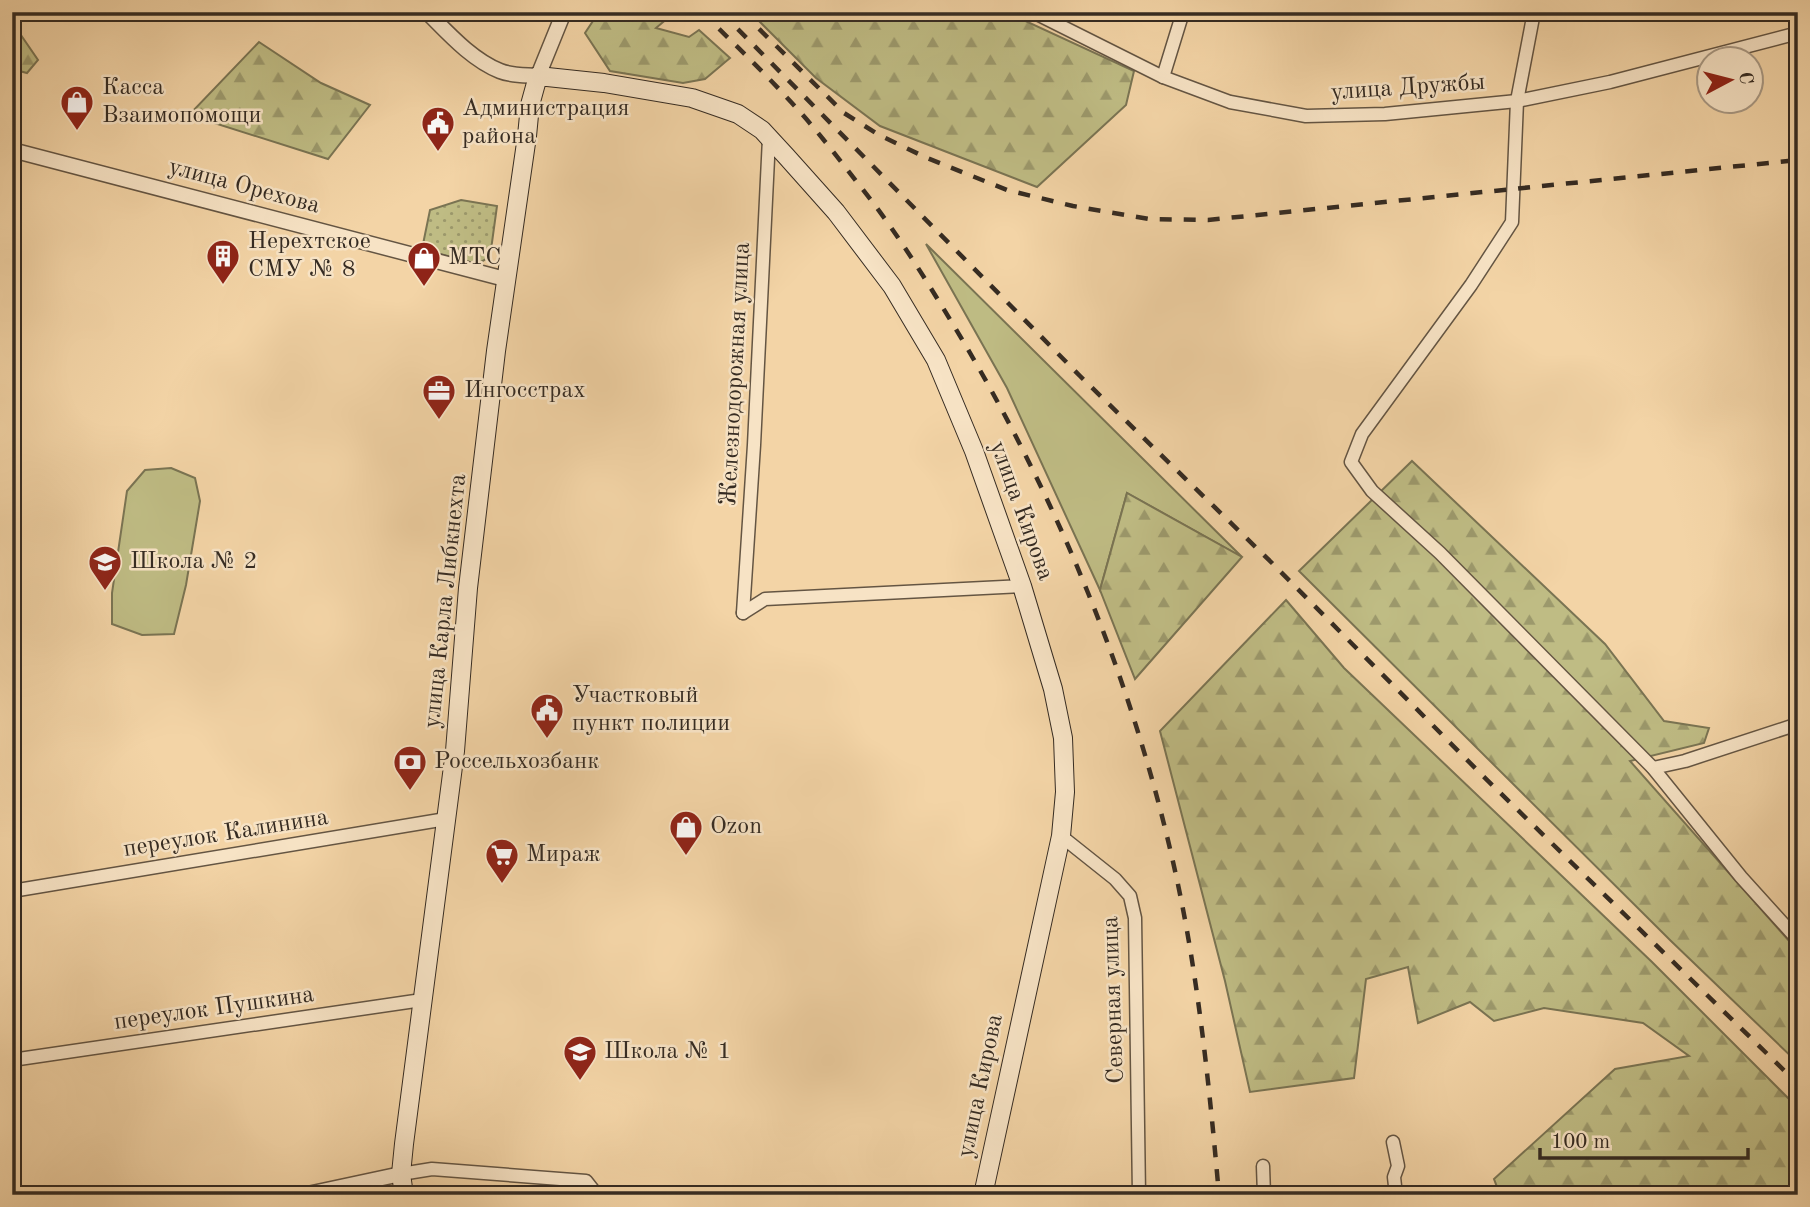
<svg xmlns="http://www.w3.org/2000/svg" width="1810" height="1207" font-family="'Old Standard TT',serif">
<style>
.grass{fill:#bfbc84;stroke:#7a7453;stroke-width:2}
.forest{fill:url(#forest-firs);stroke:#7a7453;stroke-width:2}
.park{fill:url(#park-dots);stroke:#7a7453;stroke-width:2}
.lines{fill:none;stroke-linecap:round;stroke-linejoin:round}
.minor-casing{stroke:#645543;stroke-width:15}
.tertiary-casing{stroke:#645543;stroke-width:17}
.secondary-casing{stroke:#352b22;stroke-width:20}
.minor{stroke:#f7e3c5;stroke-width:12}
.tertiary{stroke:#f7e3c5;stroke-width:14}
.secondary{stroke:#f7e3c5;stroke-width:18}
.rail{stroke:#352b22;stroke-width:4.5;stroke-dasharray:12 12;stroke-linecap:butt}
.labels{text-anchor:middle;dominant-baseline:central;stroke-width:5;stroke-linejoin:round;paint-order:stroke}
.poi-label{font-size:24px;fill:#352b22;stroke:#f7e3c5;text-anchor:start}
.street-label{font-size:24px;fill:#352b22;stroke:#f7e3c5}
</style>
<defs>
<pattern id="forest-firs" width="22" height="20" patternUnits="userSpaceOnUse" patternTransform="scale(1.75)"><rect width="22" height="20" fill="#bfbc84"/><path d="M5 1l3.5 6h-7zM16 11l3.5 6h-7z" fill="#9c996c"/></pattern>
<pattern id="park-dots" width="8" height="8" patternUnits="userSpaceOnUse" patternTransform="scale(1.75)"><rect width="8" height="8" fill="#bfbc84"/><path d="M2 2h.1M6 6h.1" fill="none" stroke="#9c996c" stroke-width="1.8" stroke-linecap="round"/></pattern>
</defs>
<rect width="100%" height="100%" fill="#f3d4a6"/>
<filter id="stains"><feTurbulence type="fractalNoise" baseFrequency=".00286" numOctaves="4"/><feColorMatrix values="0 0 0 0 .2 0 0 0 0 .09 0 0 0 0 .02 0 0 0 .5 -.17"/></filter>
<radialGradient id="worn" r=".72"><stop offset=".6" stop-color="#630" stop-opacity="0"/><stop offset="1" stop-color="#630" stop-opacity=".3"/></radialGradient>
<g class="grass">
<path d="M926,244L1242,557L1127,493L1100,590L1007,388Z"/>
<path d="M171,468L195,478L200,501L186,585L174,634L142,635L112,624V593L127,491L145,470Z"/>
</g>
<g class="forest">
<path d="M599,12H675L656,28L689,37L699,30L730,58L705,79L683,83L610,71L585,33Z"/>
<path d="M750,12H1006L1134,71L1126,105L1037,187L880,126L816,78Z"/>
<path d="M12,22L38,60L27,73L12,69Z"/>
<path d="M259,42L321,83L370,105L328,159L189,115Z"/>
<path d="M1412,461L1605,644L1664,721L1709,728L1704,743L1630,761L1798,951V1063L1671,941L1299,571Z"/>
<path d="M1127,493L1242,557L1135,679L1100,590Z"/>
<path d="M1286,600L1344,668L1652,962L1798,1108V1195H1500L1494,1179L1615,1069L1689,1056L1643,1023L1544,1008L1494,1021L1470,1002L1418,1023L1408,967L1366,979L1354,1078L1250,1092L1225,981L1160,731Z"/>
</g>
<path class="park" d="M461,200L497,206L490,257L477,264L422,249L430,210Z"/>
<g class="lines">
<defs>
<g id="minor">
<path d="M1033,12L1163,77L1230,102L1306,116L1385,114L1517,101L1610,82L1798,33"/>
<path d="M1534,12L1517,101L1512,222L1471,285L1362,434L1351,462L1372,491L1440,553L1653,768L1741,877L1798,940"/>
<path d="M1163,77L1183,12"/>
<path d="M743,613L754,445L769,138"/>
<path d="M743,613L765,599L1022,586"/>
<path d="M1653,768L1685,761L1798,724"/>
<path d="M1061,836L1115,879L1130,896L1135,918L1139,1195"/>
<path d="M12,891L446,819"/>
<path d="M12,1060L422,1000"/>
<path d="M1393,1142L1398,1166L1394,1177L1396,1195"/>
<path d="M1263,1166L1264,1195"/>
<path d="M401,1174L432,1169L586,1181L597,1195"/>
</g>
<g id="tertiary">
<path d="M427,12C448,33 472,60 500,71C512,76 525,75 538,76L564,12"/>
<path d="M12,150L505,279"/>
<path d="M303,1195L401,1174"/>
</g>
<path id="secondary" d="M404,1195L401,1174L404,1144L455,751L468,588L496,351L527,136L530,105L538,76L604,83L692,98L738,114L762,130L786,156L836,212L892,286L936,360L974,451L1022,586L1053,689L1063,738L1065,792L1061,836L983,1195"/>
</defs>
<use href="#minor" class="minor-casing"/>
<use href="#tertiary" class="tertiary-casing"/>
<use href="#secondary" class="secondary-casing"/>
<use href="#minor" class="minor"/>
<use href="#tertiary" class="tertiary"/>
<use href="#secondary" class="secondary"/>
<g class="rail">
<path d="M702,12C732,42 763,71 791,102C819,132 845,167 871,200C900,238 926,280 951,321C1063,505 1147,713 1186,925C1202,1014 1211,1105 1219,1195"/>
<path d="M721,12L1080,376L1272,563L1483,776L1798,1084"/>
<path d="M742,12L844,113L879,135L927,158L1007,190L1073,206L1149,219L1208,220L1798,160"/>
</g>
</g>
<defs>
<symbol id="shop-pin" viewBox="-11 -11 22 30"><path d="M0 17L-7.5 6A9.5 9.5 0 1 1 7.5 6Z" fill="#8f2418" stroke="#f7e3c5"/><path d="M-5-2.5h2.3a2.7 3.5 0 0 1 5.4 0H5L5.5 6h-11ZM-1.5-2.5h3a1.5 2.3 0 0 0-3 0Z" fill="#fff"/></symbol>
<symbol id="civic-pin" viewBox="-11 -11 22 30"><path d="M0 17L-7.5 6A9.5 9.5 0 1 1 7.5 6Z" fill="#8f2418" stroke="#f7e3c5"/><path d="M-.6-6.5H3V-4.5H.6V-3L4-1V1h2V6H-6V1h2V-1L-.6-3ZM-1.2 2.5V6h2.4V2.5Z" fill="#fff"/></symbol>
<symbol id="building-pin" viewBox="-11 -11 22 30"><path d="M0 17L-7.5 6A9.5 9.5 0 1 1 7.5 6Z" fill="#8f2418" stroke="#f7e3c5"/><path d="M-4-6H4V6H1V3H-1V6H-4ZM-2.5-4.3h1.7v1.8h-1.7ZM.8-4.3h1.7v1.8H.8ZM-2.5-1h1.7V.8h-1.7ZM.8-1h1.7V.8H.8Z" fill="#fff"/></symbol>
<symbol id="office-pin" viewBox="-11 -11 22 30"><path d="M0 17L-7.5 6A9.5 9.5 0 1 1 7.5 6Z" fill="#8f2418" stroke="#f7e3c5"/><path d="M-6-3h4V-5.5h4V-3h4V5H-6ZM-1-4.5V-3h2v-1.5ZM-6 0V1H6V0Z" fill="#fff"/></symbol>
<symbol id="school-pin" viewBox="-11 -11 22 30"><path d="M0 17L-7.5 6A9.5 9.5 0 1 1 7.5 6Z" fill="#8f2418" stroke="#f7e3c5"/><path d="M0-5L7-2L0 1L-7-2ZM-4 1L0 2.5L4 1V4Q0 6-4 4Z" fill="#fff"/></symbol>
<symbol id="bank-pin" viewBox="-11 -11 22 30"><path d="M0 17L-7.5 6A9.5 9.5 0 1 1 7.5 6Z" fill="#8f2418" stroke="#f7e3c5"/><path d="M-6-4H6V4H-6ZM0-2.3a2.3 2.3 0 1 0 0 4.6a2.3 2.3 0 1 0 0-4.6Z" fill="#fff"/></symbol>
<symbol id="supermarket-pin" viewBox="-11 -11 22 30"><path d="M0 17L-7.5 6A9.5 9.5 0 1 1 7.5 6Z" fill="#8f2418" stroke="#f7e3c5"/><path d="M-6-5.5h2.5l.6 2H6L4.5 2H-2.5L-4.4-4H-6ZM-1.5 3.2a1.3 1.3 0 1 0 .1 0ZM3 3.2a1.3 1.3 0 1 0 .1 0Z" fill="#fff"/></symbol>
</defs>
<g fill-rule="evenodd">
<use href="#shop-pin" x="58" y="83" width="38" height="52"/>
<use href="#civic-pin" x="419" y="104" width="38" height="52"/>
<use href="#building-pin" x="204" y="237" width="38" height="52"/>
<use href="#shop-pin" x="405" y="239" width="38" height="52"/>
<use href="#office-pin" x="420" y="372" width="38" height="52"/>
<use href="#school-pin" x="86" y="543" width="38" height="52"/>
<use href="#civic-pin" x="528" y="691" width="38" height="52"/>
<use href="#bank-pin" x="391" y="743" width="38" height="52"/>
<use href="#shop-pin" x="667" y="808" width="38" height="52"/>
<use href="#supermarket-pin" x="483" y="836" width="38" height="52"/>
<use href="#school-pin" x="561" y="1033" width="38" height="52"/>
</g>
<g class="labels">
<g class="poi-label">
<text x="102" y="88">Касса<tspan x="102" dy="28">Взаимопомощи</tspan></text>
<text x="462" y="109">Администрация<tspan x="462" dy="28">района</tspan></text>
<text x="248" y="242">Нерехтское<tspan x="248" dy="28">СМУ № 8</tspan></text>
<text x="448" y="258">МТС</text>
<text x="464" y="391">Ингосстрах</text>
<text x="130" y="562">Школа № 2</text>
<text x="572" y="696">Участковый<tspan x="572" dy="28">пункт полиции</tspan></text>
<text x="434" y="762">Россельхозбанк</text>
<text x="710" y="827">Ozon</text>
<text x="526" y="855">Мираж</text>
<text x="604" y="1052">Школа № 1</text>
</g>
<g class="street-label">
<text transform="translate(1408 88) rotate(-4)">улица Дружбы</text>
<text transform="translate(244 187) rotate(15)">улица Орехова</text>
<text transform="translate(736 374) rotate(-87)">Железнодорожная улица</text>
<text transform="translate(1021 511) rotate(70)">улица Кирова</text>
<text transform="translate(446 601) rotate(-84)">улица Карла Либкнехта</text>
<text transform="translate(226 834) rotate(-9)">переулок Калинина</text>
<text transform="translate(1114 1000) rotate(-92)">Северная улица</text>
<text transform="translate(214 1009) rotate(-8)">переулок Пушкина</text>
<text transform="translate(981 1086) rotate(-78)">улица Кирова</text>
</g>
</g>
<rect width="1810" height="1207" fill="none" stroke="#f3d4a6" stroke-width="42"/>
<rect x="14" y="14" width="1782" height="1179" fill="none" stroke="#352b22" stroke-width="3.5"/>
<rect x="21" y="21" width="1768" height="1165" fill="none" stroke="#352b22" stroke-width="2"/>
<g transform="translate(1730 80) rotate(83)"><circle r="33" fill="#f7e3c5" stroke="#a99984" stroke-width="2"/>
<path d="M0-5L12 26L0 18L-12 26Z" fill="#8f2418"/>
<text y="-10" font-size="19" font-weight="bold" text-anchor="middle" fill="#352b22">С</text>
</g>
<path d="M1540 1148v10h208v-10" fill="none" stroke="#352b22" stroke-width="3.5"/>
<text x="1551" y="1148" font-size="21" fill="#352b22" stroke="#f7e3c5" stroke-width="5" paint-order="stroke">100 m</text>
<rect width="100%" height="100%" filter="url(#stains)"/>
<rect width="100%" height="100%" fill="url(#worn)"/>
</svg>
